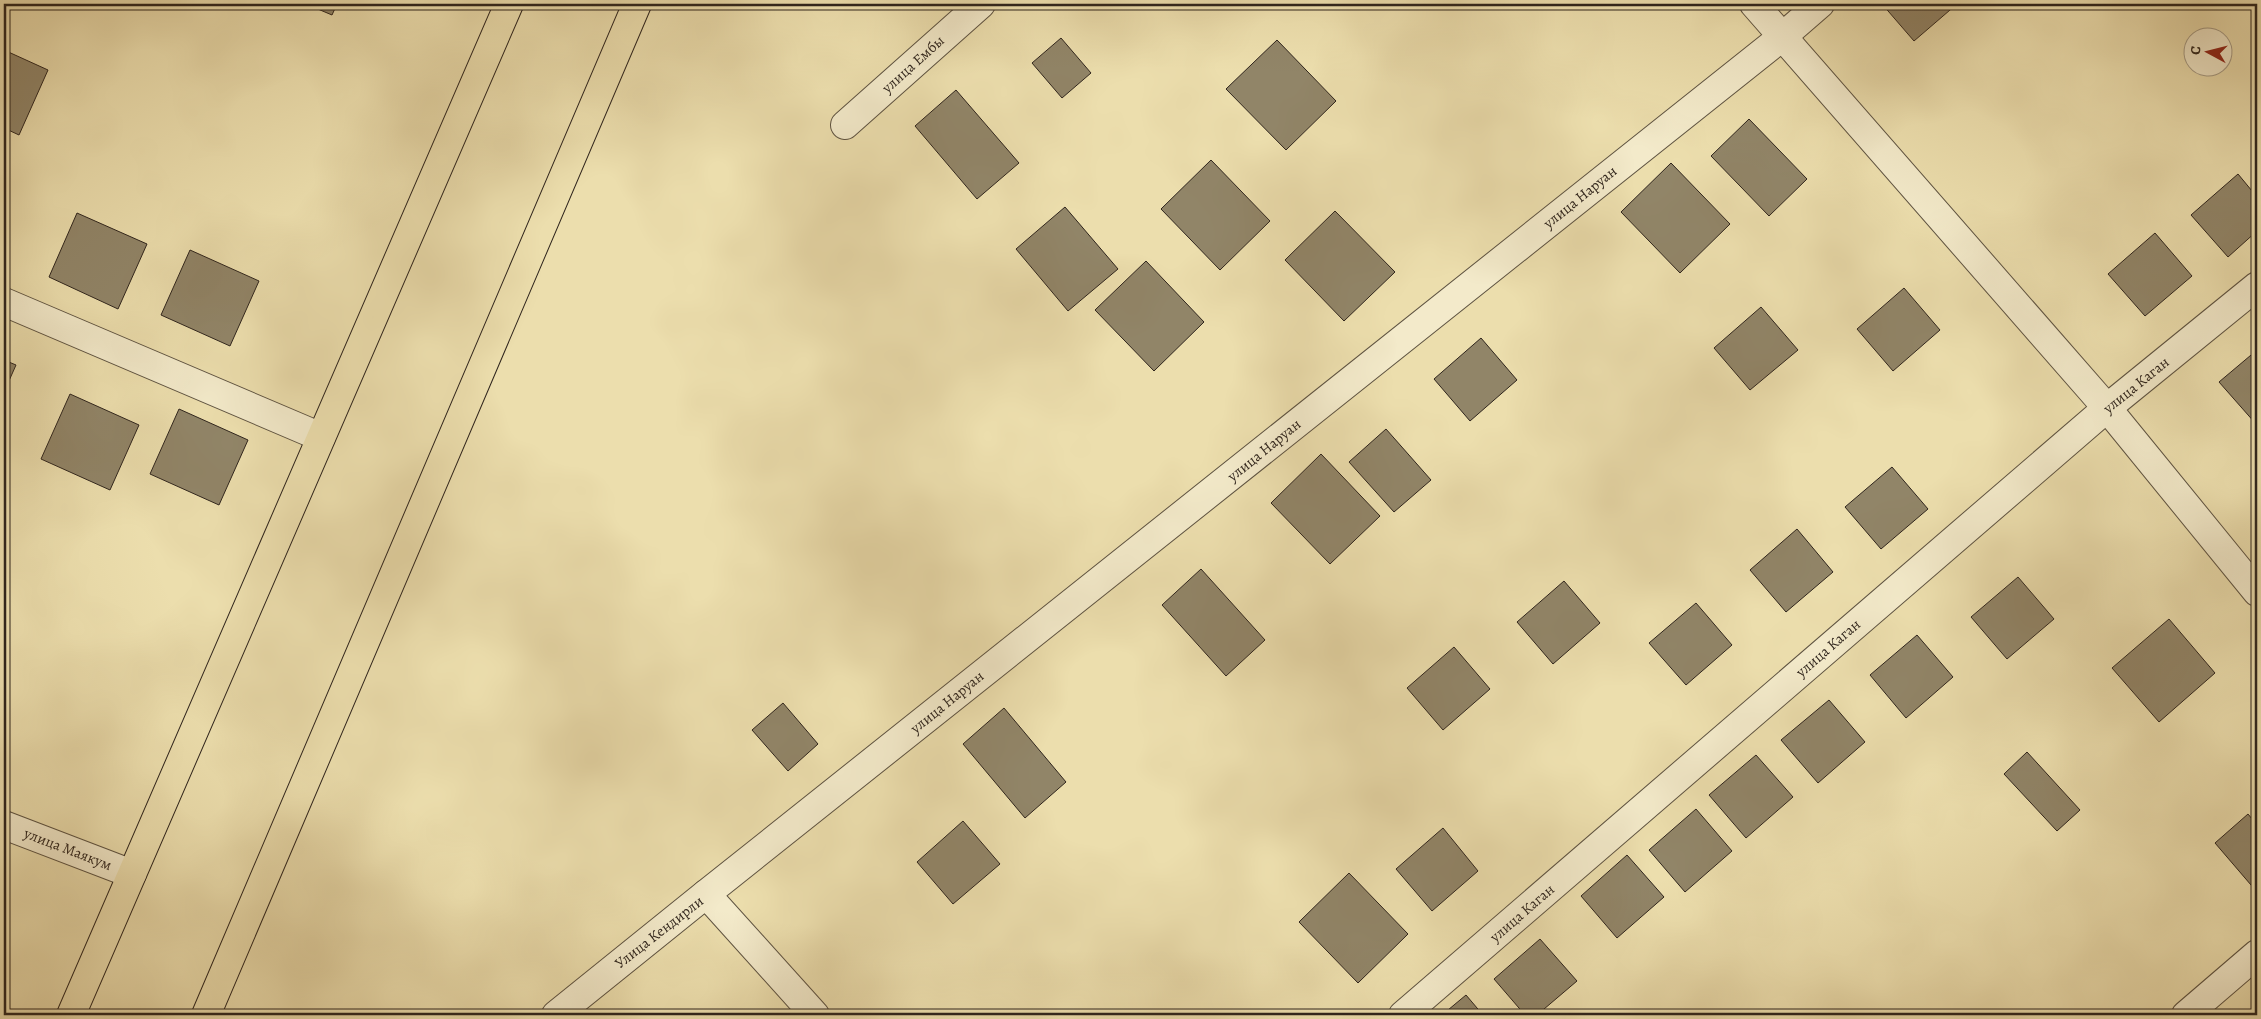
<svg xmlns="http://www.w3.org/2000/svg" width="2261" height="1019" font-family="Alegreya,serif">
<style>
.building{fill:#918568;stroke:#2f251d}
.lines{fill:none;stroke-linecap:round;stroke-linejoin:round}
.minor-casing{stroke:#5e5341;stroke-width:30}
.major-casing{stroke:#2f251d;stroke-width:30}
.minor{stroke:#f3eaca;stroke-width:28}
.major{stroke:#ecdead;stroke-width:28}
.labels{text-anchor:middle;dominant-baseline:central;stroke-width:5;stroke-linejoin:round;paint-order:stroke}
.street-label{font-size:15px;fill:#2f251d;stroke:#f3eaca}
</style>
<rect width="100%" height="100%" fill="#ecdead"/>
<filter id="stains"><feTurbulence type="fractalNoise" baseFrequency=".004" numOctaves="4"/><feColorMatrix values="0 0 0 0 .2 0 0 0 0 .09 0 0 0 0 .02 0 0 0 .5 -.17"/></filter>
<radialGradient id="worn" r=".72"><stop offset=".6" stop-color="#630" stop-opacity="0"/><stop offset="1" stop-color="#630" stop-opacity=".3"/></radialGradient>
<g class="building">
<path d="M306,4H337L332,15Z"/>
<path d="M1882,4H1957L1914,41Z"/>
<path d="M1061,38L1091,73L1062,98L1032,63Z"/>
<path d="M1277,40L1336,101L1286,150L1226,89Z"/>
<path d="M4,50L48,70L19,135L4,128Z"/>
<path d="M956,90L1019,163L977,199L915,126Z"/>
<path d="M1749,119L1807,179L1769,216L1711,156Z"/>
<path d="M1211,160L1270,221L1220,270L1161,209Z"/>
<path d="M1671,163L1730,224L1680,273L1621,212Z"/>
<path d="M2238,174L2257,197V231L2228,257L2191,215Z"/>
<path d="M1065,207L1118,269L1068,311L1016,249Z"/>
<path d="M1335,211L1395,272L1344,321L1285,260Z"/>
<path d="M77,213L147,244L118,309L49,277Z"/>
<path d="M2155,233L2192,276L2145,316L2108,274Z"/>
<path d="M190,250L259,281L230,346L161,315Z"/>
<path d="M1146,261L1204,322L1154,371L1095,310Z"/>
<path d="M1904,288L1940,330L1893,371L1857,329Z"/>
<path d="M1761,307L1798,350L1750,390L1714,348Z"/>
<path d="M1481,338L1517,380L1470,421L1434,379Z"/>
<path d="M2257,350V423L2256,424L2219,382Z"/>
<path d="M4,360L16,365L4,392Z"/>
<path d="M70,394L139,425L110,490L41,459Z"/>
<path d="M179,409L248,440L219,505L150,474Z"/>
<path d="M1386,429L1431,480L1394,512L1349,462Z"/>
<path d="M1321,454L1380,516L1330,564L1271,503Z"/>
<path d="M1892,467L1928,509L1881,549L1845,507Z"/>
<path d="M1797,529L1833,572L1786,612L1750,570Z"/>
<path d="M1201,569L1265,640L1226,676L1162,605Z"/>
<path d="M2018,577L2054,619L2007,659L1971,617Z"/>
<path d="M1564,581L1600,623L1553,664L1517,622Z"/>
<path d="M1696,603L1732,645L1686,685L1649,643Z"/>
<path d="M2169,619L2215,673L2159,722L2112,668Z"/>
<path d="M1917,635L1953,677L1906,718L1870,675Z"/>
<path d="M1454,647L1490,689L1443,730L1407,688Z"/>
<path d="M1829,700L1865,742L1818,783L1781,740Z"/>
<path d="M783,703L818,744L788,771L752,730Z"/>
<path d="M1004,708L1066,782L1025,818L963,744Z"/>
<path d="M2027,752L2080,810L2057,831L2004,774Z"/>
<path d="M1756,755L1793,797L1746,838L1709,795Z"/>
<path d="M1696,809L1732,851L1685,892L1649,850Z"/>
<path d="M2248,814L2257,825V892L2215,843Z"/>
<path d="M963,821L1000,864L953,904L917,862Z"/>
<path d="M1443,828L1478,871L1432,911L1396,869Z"/>
<path d="M1627,855L1664,897L1617,938L1581,896Z"/>
<path d="M1349,873L1408,934L1358,983L1299,922Z"/>
<path d="M1540,939L1577,981L1537,1015H1525L1494,979Z"/>
<path d="M1466,995L1483,1015H1442Z"/>
</g>
<g class="lines">
<defs>
<g id="minor">
<path d="M1754,4L2107,408L2257,592"/>
<path d="M845,125L981,4"/>
<path d="M4,302L321,437"/>
<path d="M4,825L132,874"/>
<path d="M706,894L1782,37L1820,4"/>
<path d="M556,1015L706,894L815,1015"/>
<path d="M1403,1015L2107,408L2257,286"/>
<path d="M2186,1015L2257,954"/>
</g>
<g id="major">
<path d="M71,1015L509,4"/>
<path d="M206,1015L637,4"/>
</g>
</defs>
<use href="#minor" class="minor-casing"/>
<use href="#major" class="major-casing"/>
<use href="#minor" class="minor"/>
<use href="#major" class="major"/>
</g>
<g class="labels">
<g class="street-label">
<text transform="translate(913 64) rotate(-42)">улица Ембы</text>
<text transform="translate(1580 197) rotate(-39)">улица Наруан</text>
<text transform="translate(2136 385) rotate(-39)">улица Каган</text>
<text transform="translate(1264 450) rotate(-39)">улица Наруан</text>
<text transform="translate(1828 648) rotate(-41)">улица Каган</text>
<text transform="translate(947 702) rotate(-39)">улица Наруан</text>
<text transform="translate(68 849) rotate(21)">улица Маякум</text>
<text transform="translate(1522 913) rotate(-41)">улица Каган</text>
<text transform="translate(659 932) rotate(-38)">Улица Кендирли</text>
</g>
</g>
<rect width="2261" height="1019" fill="none" stroke="#ecdead" stroke-width="20"/>
<rect x="5" y="5" width="2251" height="1009" fill="none" stroke="#2f251d" stroke-width="2.5"/>
<rect x="10" y="10" width="2241" height="999" fill="none" stroke="#2f251d"/>
<g transform="translate(2208 52) rotate(277)"><circle r="24" fill="#f3eaca" stroke="#a59b85"/>
<path d="M0-4L9 19L0 12L-9 19Z" fill="#8f2418"/>
<text y="-8" font-size="14" font-weight="bold" text-anchor="middle" fill="#2f251d">С</text>
</g>
<rect width="100%" height="100%" filter="url(#stains)"/>
<rect width="100%" height="100%" fill="url(#worn)"/>
</svg>
